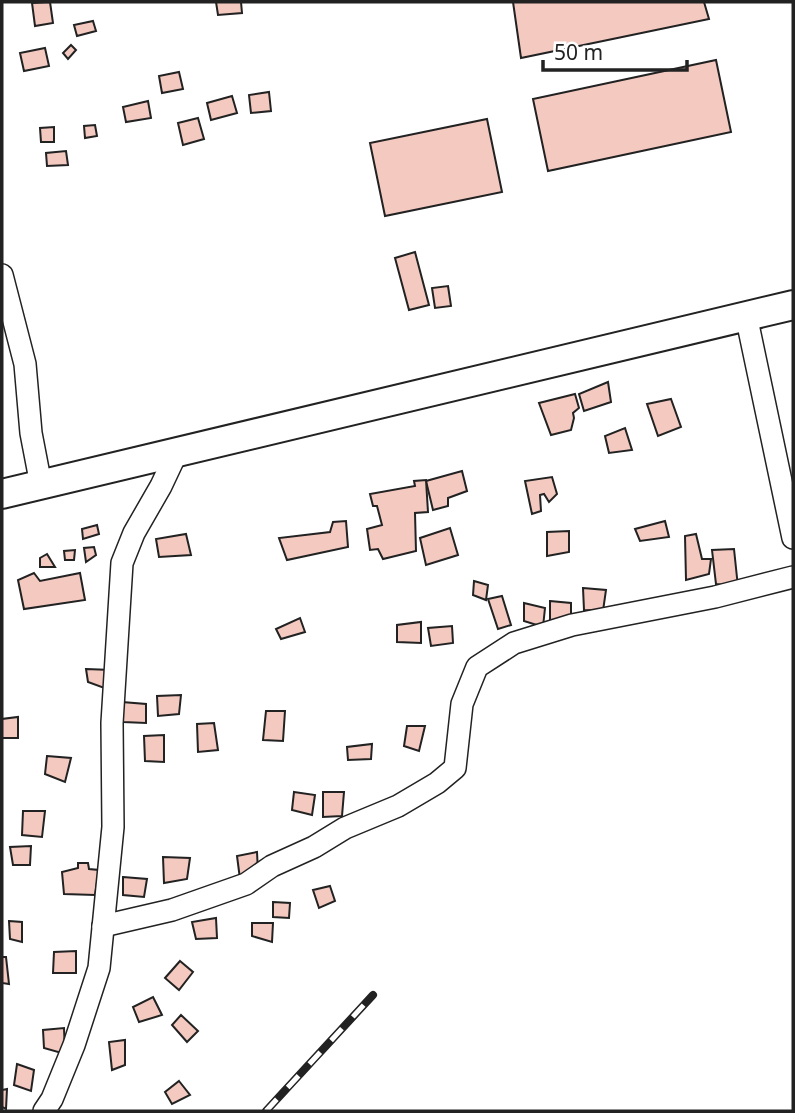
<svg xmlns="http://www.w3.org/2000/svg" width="795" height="1113" font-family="'Noto Sans',sans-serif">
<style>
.building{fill:#f3c9c0;stroke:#222;stroke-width:2}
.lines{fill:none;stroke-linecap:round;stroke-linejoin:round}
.minor-casing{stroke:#222;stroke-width:24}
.major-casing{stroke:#222;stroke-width:32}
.minor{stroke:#fff;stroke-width:21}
.major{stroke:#fff;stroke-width:28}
.rail-casing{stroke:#222;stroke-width:8}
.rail{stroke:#fff;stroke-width:5;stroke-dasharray:16;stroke-linecap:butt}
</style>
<rect width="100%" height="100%" fill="#fff"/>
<g class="building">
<path d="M50,2L53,23L35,26L32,3Z"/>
<path d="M216,2H241L242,13L218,15Z"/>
<path d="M513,2H704L709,19L521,58Z"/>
<path d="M93,21L96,31L77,36L74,25Z"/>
<path d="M71,45L76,50L68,59L63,53Z"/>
<path d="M45,48L49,66L24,71L20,53Z"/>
<path d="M716,60L731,132L548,171L533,99Z"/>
<path d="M179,72L183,89L162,93L159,76Z"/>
<path d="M269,92L271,111L251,113L249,95Z"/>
<path d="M232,96L237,113L211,120L207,103Z"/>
<path d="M148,101L151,118L126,122L123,107Z"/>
<path d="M198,118L204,139L183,145L178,123Z"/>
<path d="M487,119L502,192L385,216L370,143Z"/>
<path d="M95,125L97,136L85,138L84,126Z"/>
<path d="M54,127V142H41L40,128Z"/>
<path d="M66,151L68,165L47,166L46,153Z"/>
<path d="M415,252L429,305L409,310L395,258Z"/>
<path d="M448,286L451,306L435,308L432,288Z"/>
<path d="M608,382L611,402L584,411L579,394Z"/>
<path d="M575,394L579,408L573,413L574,418L571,430L551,435L539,403Z"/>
<path d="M671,399L681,427L658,436L647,404Z"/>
<path d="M625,428L632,450L609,453L605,436Z"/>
<path d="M462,471L467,491L448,498V506L433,510L426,481Z"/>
<path d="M552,477L557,494L549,502L544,494L540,495L541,511L532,514L525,481Z"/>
<path d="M426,480L428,512L415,513L416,551L383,559L378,549L370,550L367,529L382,525L377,506H373L370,494L415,486L414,481Z"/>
<path d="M346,521L348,547L287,560L279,538L330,532L333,522Z"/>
<path d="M665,521L669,537L640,541L635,529Z"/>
<path d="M97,525L99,534L83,539L82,529Z"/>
<path d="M450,528L458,555L426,565L420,538Z"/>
<path d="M569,531V552L547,556V532Z"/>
<path d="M186,534L191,555L159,557L156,539Z"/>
<path d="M696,534L702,559H711L709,574L686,580L685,536Z"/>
<path d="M94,547L96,555L86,562L84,548Z"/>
<path d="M734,549L738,587L716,584L712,550Z"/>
<path d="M75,550L74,560H65L64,551Z"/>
<path d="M47,554L55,567H40V558Z"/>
<path d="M34,573L40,581L80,573L85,600L24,609L18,580Z"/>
<path d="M474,581L488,585L486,600L473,595Z"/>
<path d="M583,588L606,590L603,611L584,610Z"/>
<path d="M502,596L511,625L498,629L488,599Z"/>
<path d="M550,601L571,603V621L550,622Z"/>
<path d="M524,603L545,608L543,627L524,621Z"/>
<path d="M300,618L305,632L281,639L276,629Z"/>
<path d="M421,622V643L397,642V625Z"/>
<path d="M452,626L453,643L431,646L428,628Z"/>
<path d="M86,669L111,670L107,689L88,682Z"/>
<path d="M181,695L179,714L158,716L157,696Z"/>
<path d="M122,702L146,704V723L123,722Z"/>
<path d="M266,711H285L283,741L263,740Z"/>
<path d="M18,717V738H2V719Z"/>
<path d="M214,723L218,750L198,752L197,724Z"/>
<path d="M407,726H425L419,751L404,746Z"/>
<path d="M164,735V762L145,761L144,736Z"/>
<path d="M372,744L371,759L348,760L347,747Z"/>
<path d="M47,756L71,758L65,782L45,774Z"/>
<path d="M294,792L315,795L312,815L292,810Z"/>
<path d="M323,792H344L342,816L323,817Z"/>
<path d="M23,811H45L42,837L22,835Z"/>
<path d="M31,846L30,865H13L10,847Z"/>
<path d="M257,852L258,872L240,879L237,856Z"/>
<path d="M163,857L190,858L187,879L164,883Z"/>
<path d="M78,863H88L89,869L99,870L95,895L64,894L62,872L78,868Z"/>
<path d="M123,877L147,879L144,897L123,895Z"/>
<path d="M330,886L335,901L319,908L313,890Z"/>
<path d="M273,902L290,903L289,918L273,917Z"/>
<path d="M216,918L217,938L196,939L192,922Z"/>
<path d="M9,921L22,922V942L10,939Z"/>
<path d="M252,923H273L272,942L252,936Z"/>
<path d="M76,951V973H53L54,952Z"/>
<path d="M2,957H6L9,984L2,983Z"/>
<path d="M180,961L193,972L179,990L165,978Z"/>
<path d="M153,997L162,1015L139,1022L133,1007Z"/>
<path d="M181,1015L198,1031L187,1042L172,1025Z"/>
<path d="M64,1028L65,1054L44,1048L43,1030Z"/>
<path d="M125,1040V1065L112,1070L109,1042Z"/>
<path d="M17,1064L34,1070L31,1091L14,1085Z"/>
<path d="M179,1081L190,1095L172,1104L165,1092Z"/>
<path d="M7,1089L6,1109L2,1107V1090Z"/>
</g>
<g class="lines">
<defs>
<g id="minor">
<path d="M2,275L25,364L31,433L41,485"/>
<path d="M746,315L793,538"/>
<path d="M103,926L172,910L246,884L272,866L314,847L345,828L398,806L437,783L455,768L462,704L477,667L514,643L572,625L715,597L793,577"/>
<path d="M44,1111L52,1099L74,1045L99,968L113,827L112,723L122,563L134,533L161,486L177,452"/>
</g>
<path id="major" d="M2,494L793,305"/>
</defs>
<use href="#minor" class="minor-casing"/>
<use href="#major" class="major-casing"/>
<use href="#minor" class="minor"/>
<use href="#major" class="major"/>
<defs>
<path id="rail" d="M266,1111L373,995"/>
</defs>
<use href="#rail" class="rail-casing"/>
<use href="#rail" class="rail"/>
</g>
<rect width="795" height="1113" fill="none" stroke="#222222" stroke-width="7"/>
<path d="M543 60v10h144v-10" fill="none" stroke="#222222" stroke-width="3.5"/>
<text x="554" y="60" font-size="21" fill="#222222" stroke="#ffffff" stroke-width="5" paint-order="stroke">50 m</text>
</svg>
